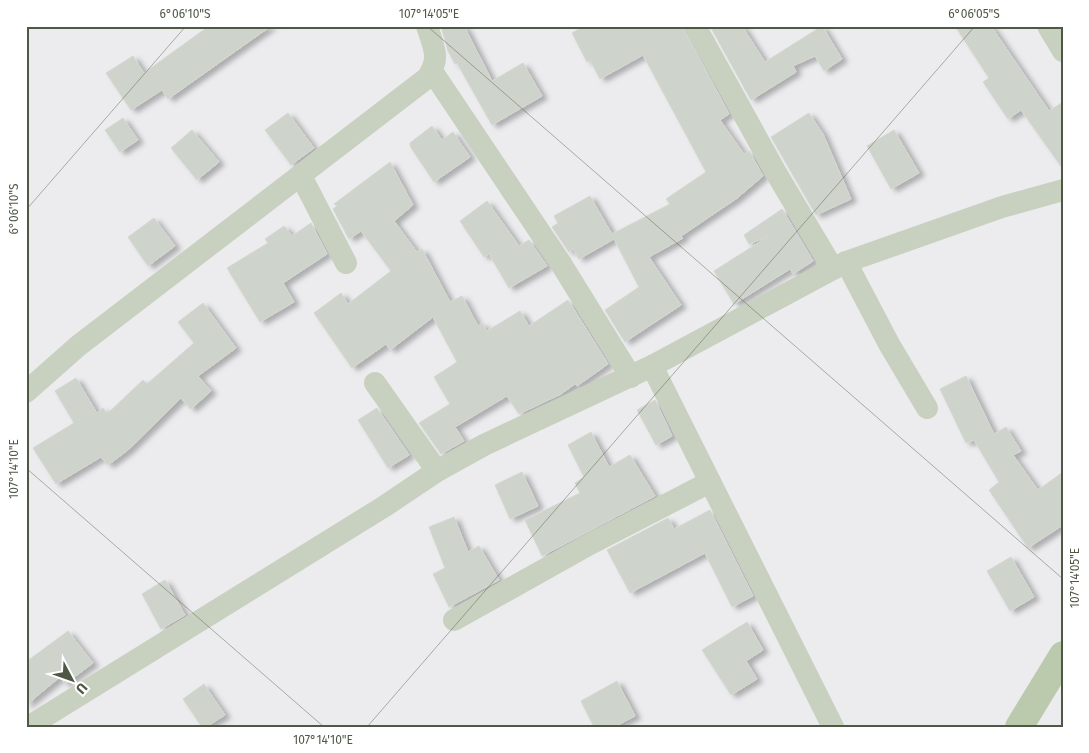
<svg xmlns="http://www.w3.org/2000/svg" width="1089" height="753" font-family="'Fira Sans',sans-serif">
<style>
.building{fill:#ced4cb;stroke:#d2d8d0;filter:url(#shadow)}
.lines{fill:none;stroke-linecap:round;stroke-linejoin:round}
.street{stroke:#c8d1c0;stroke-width:22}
.primary{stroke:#bbcaad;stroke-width:28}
.ticks{fill:none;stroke:#4f5845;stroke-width:1;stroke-opacity:0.45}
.neatline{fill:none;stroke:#4f5845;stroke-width:2}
.ticks-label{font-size:12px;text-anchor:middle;fill:#4f5845}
</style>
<defs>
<filter id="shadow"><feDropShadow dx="5.5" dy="3" stdDeviation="2.5" flood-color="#0004"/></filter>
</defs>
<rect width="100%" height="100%" fill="#ececef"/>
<g class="building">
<path d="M209,26H271L168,99L162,90L131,110L106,73L133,56L144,73Z"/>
<path d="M441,26H464L492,81L523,63L542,96L492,125L457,63L455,64L448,51Z"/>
<path d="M585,26H682L729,114L720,120L744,154L749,151L763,176L736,199L681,236L683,238L649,257L681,305L625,342L605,310L639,287L614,239L579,259L573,249L569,252L552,227L558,223L554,216L590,196L612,234L670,204L666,199L706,172L643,55L600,79L590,60L587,62L572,33Z"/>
<path d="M710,26H742L765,62L822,26L842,59L824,71L815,56L793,66L796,72L751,100Z"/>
<path d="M955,26H991L1049,111L1063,102V169L1021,110L1008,119L983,82L989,78Z"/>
<path d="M288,113L314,148L291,165L265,130Z"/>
<path d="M809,113L823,134L851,199L816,215L771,137Z"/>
<path d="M123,118L138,140L120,152L105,130Z"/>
<path d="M432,126L442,140L453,132L470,157L434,182L410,146V143Z"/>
<path d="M192,130L219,162L197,180L171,148Z"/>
<path d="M894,130L919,173L891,189L867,146Z"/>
<path d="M390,162L413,205L394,221L417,252L422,249L450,302L462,296L478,326L482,323L487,331L520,311L529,326L568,300L608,364L577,386L575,384L561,394L519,414L507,396L455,427L464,441L441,454L419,423L450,404L434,377L457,362L433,317L390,350L386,344L352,368L314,313L341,293L348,304L391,271L361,231L349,239L333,209L337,206L334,204Z"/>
<path d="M487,201L519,246L529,240L547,266L509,288L489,254L484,257L460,221Z"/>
<path d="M782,209L813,261L793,274L790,269L734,304L714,271L769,236L749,244L744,235Z"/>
<path d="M154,218L175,246L148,266L128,237Z"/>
<path d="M311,223L327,254L283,283L294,302L260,322L227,268L268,243L265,239L284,226L292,236Z"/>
<path d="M203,303L236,348L198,376L211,391L191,409L181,398L128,450L108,465L101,457L56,484L33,448L74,423L55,391L76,378L97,413L103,408L107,414L143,380L147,384L194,343L178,322Z"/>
<path d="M966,376L994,434L1006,427L1021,451L1013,455L1038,490L1063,472V525L1028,548L989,490L999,482L974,440L966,443L940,389Z"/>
<path d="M655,400L672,436L656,445L637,410Z"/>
<path d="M377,408L409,455L388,468L358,420Z"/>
<path d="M591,432L609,467L630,455L655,496L542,556L525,520L580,493L575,483L584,477L568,445Z"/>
<path d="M522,472L538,506L510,519L495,485Z"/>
<path d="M710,510L753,596L732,607L705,553L630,593L607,550L668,518L674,529Z"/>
<path d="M454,517L468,552L479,546L499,580L449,607L433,574L445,568L429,527Z"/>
<path d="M1011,557L1034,597L1010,611L987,571Z"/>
<path d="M165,580L185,615L161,629L142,594Z"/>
<path d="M747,622L763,650L746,661L757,679L731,695L702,650Z"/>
<path d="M68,631L93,663L65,684L60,677L26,705V662Z"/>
<path d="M617,681L635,716L614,727H594L581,701Z"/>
<path d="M204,684L225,715L206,727H202L183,699Z"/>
</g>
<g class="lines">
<g class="street">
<path d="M695,26L775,171L833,269"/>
<path d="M1048,26L1063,51"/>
<path d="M432,71L560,262L631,377"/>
<path d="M301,176L346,263"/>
<path d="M846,262L889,344L927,408"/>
<path d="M652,366L833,727"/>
<path d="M375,383L437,471"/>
<path d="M26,392L78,346L427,78C441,58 434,49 427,26"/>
<path d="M454,620L590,544L710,482"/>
<path d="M28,727L385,506L437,471L484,445L652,366L846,262L1002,207L1063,190"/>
</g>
<path class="primary" d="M1019,727L1063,655"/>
</g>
<path class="ticks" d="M427,26L1063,579M26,210L186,26M26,468L324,727M367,727L975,26"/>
<rect width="1089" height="753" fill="none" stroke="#ffffff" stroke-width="55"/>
<g transform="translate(72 680) rotate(131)" stroke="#ffffff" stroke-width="4" paint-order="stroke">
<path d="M0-4L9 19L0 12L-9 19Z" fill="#4f5845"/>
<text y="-8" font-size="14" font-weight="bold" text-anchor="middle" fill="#4f5845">U</text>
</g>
<rect x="28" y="28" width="1034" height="698" class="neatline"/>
<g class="ticks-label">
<text x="185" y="18">6°06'10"S</text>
<text x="429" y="18">107°14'05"E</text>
<text x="974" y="18">6°06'05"S</text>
<text transform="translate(14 209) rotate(-90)" y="4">6°06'10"S</text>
<text transform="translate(14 469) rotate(-90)" y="4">107°14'10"E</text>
<text transform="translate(1075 578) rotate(-90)" y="4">107°14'05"E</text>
<text x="323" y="744">107°14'10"E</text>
</g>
</svg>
